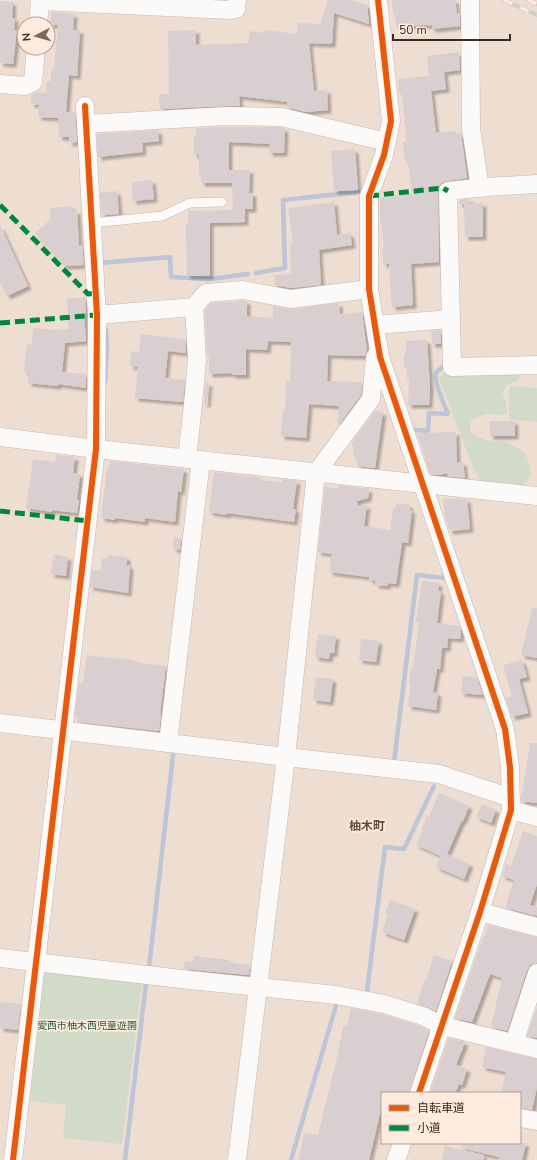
<svg xmlns="http://www.w3.org/2000/svg" width="537" height="1160" font-family="'Nunito Sans','Noto Sans JP',sans-serif">
<style>
.green{fill:#d2dac8}
.lines{fill:none;stroke-linecap:round;stroke-linejoin:round}
.stream{stroke:#bdc5d7;stroke-width:4.5}
.building{fill:#d9cfd0;filter:url(#shadow)}
.service-casing{stroke:#c5b8ae;stroke-width:10}
.minor-casing{stroke:#c5b8ae;stroke-width:19}
.service{stroke:#fcfaf8;stroke-width:9}
.minor{stroke:#fcfaf8;stroke-width:18}
.rail-casing{stroke:#d6d1ce;stroke-width:4.5}
.rail{stroke:#feebde;stroke-width:3;stroke-dasharray:9;stroke-linecap:butt}
.quiet{stroke:#00873e;stroke-width:5;stroke-dasharray:10 5;stroke-linecap:butt}
.cycleway-casing{stroke:#feebde;stroke-width:8}
.cycleway{stroke:#e8590c;stroke-width:6}
.labels{text-anchor:middle;dominant-baseline:central;stroke-width:3.5;stroke-linejoin:round;paint-order:stroke}
.park-label{font-size:10px;fill:#2a5a37;stroke:#feebde}
.quarter-label{font-size:12px;font-weight:bold;fill:#694f3c;stroke:#feebde}
</style>
<defs>
<filter id="shadow"><feDropShadow dx="3.5" dy="3.5" stdDeviation="1" flood-color="#0004"/></filter>
</defs>
<rect width="100%" height="100%" fill="#eeddd1"/>
<g class="green">
<path d="M447,370L521,374L518,381L507,385L502,394L506,401L507,413L502,415L485,414L471,420L470,431L474,435L488,441L507,442L513,446L524,451C530,464 537,479 519,486L480,484L479,477L474,470L439,378Z"/>
<path d="M509,386L537,388V422L509,419Z"/>
<path d="M50,971L142,982L122,1144L63,1138L66,1105L30,1101L44,975Z"/>
</g>
<g class="lines">
<g class="stream">
<path d="M101,264L100,263L170,257L171,277L211,279L248,274"/>
<path d="M256,273L285,268L283,200L358,192"/>
<path d="M105,382L107,346L106,330"/>
<path d="M414,430L428,431L429,413L448,414C445,407 433,379 436,373C438,370 443,367 445,364"/>
<path d="M394,762L417,575L445,578L444,573"/>
<path d="M149,968L173,755"/>
<path d="M367,991L385,847L404,849L434,786"/>
<path d="M125,1160L146,983"/>
<path d="M291,1160L337,1002"/>
</g>
</g>
<g class="building">
<path d="M328,0H352L367,5L369,24L334,13L332,44L309,43L314,91L327,90L328,110L306,112L286,107L288,102L239,96L240,106H226L160,109L159,94H169L168,31L196,30V45L248,43L250,31L265,33V30L297,34L298,23L320,24Z"/>
<path d="M392,0H455L457,13H460V26L432,29V25L428,26V25L396,27L395,14H393Z"/>
<path d="M0,1L13,2L12,18H15L14,30H17L13,64L0,63Z"/>
<path d="M51,12L74,14L73,30H80L77,76L69,75L66,112H75L77,142L69,143V137H59L58,118L38,117L39,105L31,104L32,94L36,92L46,93L47,81H51V69H54L58,25H50Z"/>
<path d="M459,52L460,70L444,72L446,89L431,91L436,133L456,131V134L461,133L467,178L447,181L442,182L439,186L438,191L439,261V262L411,264L413,305L392,307V302H391L389,264H383L382,249L384,248L381,222H380V198L412,194L408,161H405L403,142H406V136L402,93H399L398,79L429,76L427,56Z"/>
<path d="M227,127H280L285,129L284,153H269L270,144L229,142V170H250L249,193H253V209H245V222L210,223V276H187L186,224H188V211L233,210L232,183H201V175H199V155H194V137L196,136V128Z"/>
<path d="M158,130L159,141L142,143L143,152L98,157L97,134Z"/>
<path d="M355,149L358,190L334,191L331,151Z"/>
<path d="M152,180L154,199L133,201L132,182Z"/>
<path d="M117,191L119,214L102,215L100,193Z"/>
<path d="M470,199V203L465,204L483,203V237H465L464,204H459V200Z"/>
<path d="M334,202L337,235L350,233L352,245L319,250L321,285L291,288L275,285L274,275L291,274L290,243H293L288,208Z"/>
<path d="M72,206V211L77,210L79,246L82,245L84,265L65,266L35,233L51,219L50,208Z"/>
<path d="M0,225L28,286L7,296L0,282Z"/>
<path d="M85,297L86,314H84L86,341L65,343L62,372L86,374V388L58,384V386L28,383L29,373L24,372L25,362L27,344L32,345L33,328L55,330L69,329L67,299Z"/>
<path d="M242,301H247V316L273,318V306L292,309L339,303L340,314L362,312L367,351L365,356L328,355L327,381L362,382L361,395L337,427L339,406L309,404L306,438L281,436L283,411H285L286,381L290,382L291,342L268,341L267,350L246,349V375H232V373L209,374V355H207L205,311L211,303Z"/>
<path d="M441,330V344H432L431,331Z"/>
<path d="M141,334L185,339L186,353L168,351L165,378L185,380L183,402L135,398L138,367L130,366L131,351L139,352Z"/>
<path d="M427,340L430,387L429,405H408L409,379H407V367H404V354H406V341Z"/>
<path d="M205,383H209L207,404H204Z"/>
<path d="M375,411L383,412L375,468L357,466L358,455H353L354,447H352V442Z"/>
<rect x="490" y="421" width="25" height="15"/>
<path d="M456,432L457,463L463,462L465,478L448,476L447,473L440,475L430,474L417,433Z"/>
<path d="M56,455L75,457L73,473L80,474L77,500H79L77,513L52,510V512L26,508L33,459L55,462Z"/>
<path d="M110,461L184,469L181,492L178,491L175,522L145,518V522L115,518V520L101,518L107,468L109,469Z"/>
<path d="M215,472L258,477V480L282,482V479L297,481L293,509H296L294,522L227,513V515L209,512L214,473Z"/>
<path d="M339,485L369,489L368,498L357,501L358,506L367,505L364,526L390,530L393,508H396V503L410,505L409,510H412L408,543L402,542L396,584L388,583L387,586L375,585L376,581L369,580V577L329,572L332,554L318,552L325,487L338,489Z"/>
<path d="M452,498L467,499L470,529L450,531L445,516L443,499H452Z"/>
<path d="M174,537L181,538L180,550L173,549Z"/>
<path d="M54,554L68,557L66,576L51,574Z"/>
<path d="M108,555L127,557V565L130,566L128,593L90,587L92,570L100,571L102,558L107,559Z"/>
<path d="M422,581L439,583L438,591H441L437,623L459,626L461,632L460,639L448,638L447,648H442L440,669H437L433,692L438,693L436,710L408,706L411,685H409L411,668H413L419,622L416,621Z"/>
<path d="M532,608H537V658L521,655Z"/>
<path d="M318,634L336,636L334,653H330L329,659L315,657Z"/>
<path d="M361,639L379,641L376,662L359,660Z"/>
<path d="M87,655L121,659L122,658L135,660L134,662L166,666L160,714H161L159,731L77,722L78,717L75,716L79,683H83Z"/>
<path d="M522,660L527,677L519,679L528,713L512,717L506,698L512,696L503,665Z"/>
<path d="M463,676L477,678L483,695L461,693Z"/>
<path d="M316,677L333,679L330,702L313,700Z"/>
<path d="M530,743H537V803L521,801Z"/>
<path d="M439,793L469,806L463,821L462,820L447,854L470,864L464,879L436,867L441,856L416,845L423,829L422,828L427,816L429,817Z"/>
<path d="M482,804L496,810L491,823L476,817Z"/>
<path d="M523,831L537,836V884L530,905L537,907V916L505,908L514,880L502,876L506,864L511,866Z"/>
<path d="M390,900L415,909L404,940L382,932L388,915L385,913Z"/>
<path d="M488,925L537,937V963L530,965L527,970L507,1031L491,1027L502,978L490,974L472,1022L455,1018L482,940H483Z"/>
<path d="M434,955L452,961L436,1011L417,1003L424,981H426Z"/>
<path d="M193,956L230,960V963L250,965L249,975L184,969L185,961L193,962Z"/>
<path d="M0,1002L4,1003V1002L21,1004L18,1030L0,1028Z"/>
<path d="M537,1007V1038L527,1036Z"/>
<path d="M351,1008L381,1014L419,1026L429,1031L409,1093H382V1105L369,1160H298L305,1132L318,1135L337,1058L343,1026L347,1027Z"/>
<path d="M449,1038L465,1042L456,1065L467,1069L462,1085L459,1084L455,1093H430Z"/>
<path d="M486,1047L537,1059V1087L532,1110L520,1108V1093H501L506,1072L482,1067Z"/>
<path d="M462,1143H526L522,1160H498L499,1157L461,1148Z"/>
<path d="M445,1146L484,1155L483,1160H442Z"/>
</g>
<g class="lines">
<defs>
<path id="service" d="M92,223L162,216L190,203L222,202"/>
<g id="minor">
<path d="M378,0L391,121L384,155L369,196V289L379,351L380,357L505,729L510,767L511,810L480,912L419,1093"/>
<path d="M470,0L471,128L480,188"/>
<path d="M38,24L40,1L231,10L236,9L237,0"/>
<path d="M0,84L25,86L33,82L36,48"/>
<path d="M86,124L227,116L281,117L387,142"/>
<path d="M537,184L486,187L448,191L452,367L537,365"/>
<path d="M97,315L194,307L206,293L243,290L291,299L369,289"/>
<path d="M375,325L451,319"/>
<path d="M0,437L96,449L537,496"/>
<path d="M187,459L193,404L197,360L194,307"/>
<path d="M0,723L286,757L439,774L511,798"/>
<path d="M168,743L201,460"/>
<path d="M511,810L537,817"/>
<path d="M480,912L537,927"/>
<path d="M0,958L190,980L336,995L384,1004L423,1016L443,1026L537,1049"/>
<path d="M514,1043L537,973"/>
<path d="M520,1118L537,1121"/>
<path d="M13,1160L96,449L97,315L85,106"/>
<path d="M237,1160L286,757L316,473L371,399L375,358L378,353"/>
<path d="M396,1160L402,1143"/>
</g>
</defs>
<use href="#service" class="service-casing"/>
<use href="#minor" class="minor-casing"/>
<use href="#service" class="service"/>
<use href="#minor" class="minor"/>
<defs>
<g id="rail">
<path d="M504,0L537,15"/>
<path d="M528,0L537,4"/>
</g>
</defs>
<use href="#rail" class="rail-casing"/>
<use href="#rail" class="rail"/>
<g class="quiet">
<path d="M369,196L443,188L448,191"/>
<path d="M0,205L88,294L96,293"/>
<path d="M0,323L97,315"/>
<path d="M0,511L88,521"/>
</g>
<defs>
<g id="cycleway">
<path d="M378,0L391,121L384,155L369,196V289L379,351L380,357L505,729L510,767L511,810L480,912L419,1093"/>
<path d="M13,1160L96,449L97,315L85,106"/>
</g>
</defs>
<use href="#cycleway" class="cycleway-casing"/>
<use href="#cycleway" class="cycleway"/>
</g>
<g class="labels">
<g class="park-label">
<text x="87" y="1026">愛西市柚木西児童遊園</text>
</g>
<g class="quarter-label">
<text x="367" y="826">柚木町</text>
</g>
</g>
<rect x="381" y="1092" width="140" height="52" fill="#feebde" stroke="#ae9f93"/>
<rect x="389" y="1105" width="20" height="6" fill="#e8590c" stroke="#ae9f93"/>
<text x="417" y="1112" font-size="12" fill="#372c23">自転車道</text>
<rect x="389" y="1125" width="20" height="6" fill="#00873e" stroke="#ae9f93"/>
<text x="417" y="1132" font-size="12" fill="#372c23">小道</text>
<g transform="translate(36 36) rotate(264)"><circle r="19" fill="#feebde" stroke="#ae9f93"/>
<path d="M0-3L7 15L0 10L-7 15Z" fill="#776a60"/>
<text y="-6" font-size="11" font-weight="bold" text-anchor="middle" fill="#372c23">N</text>
</g>
<path d="M393 34v6h117v-6" fill="none" stroke="#372c23" stroke-width="2"/>
<text x="399" y="34" font-size="12" fill="#372c23" stroke="#feebde" stroke-width="3" paint-order="stroke">50 m</text>
</svg>
